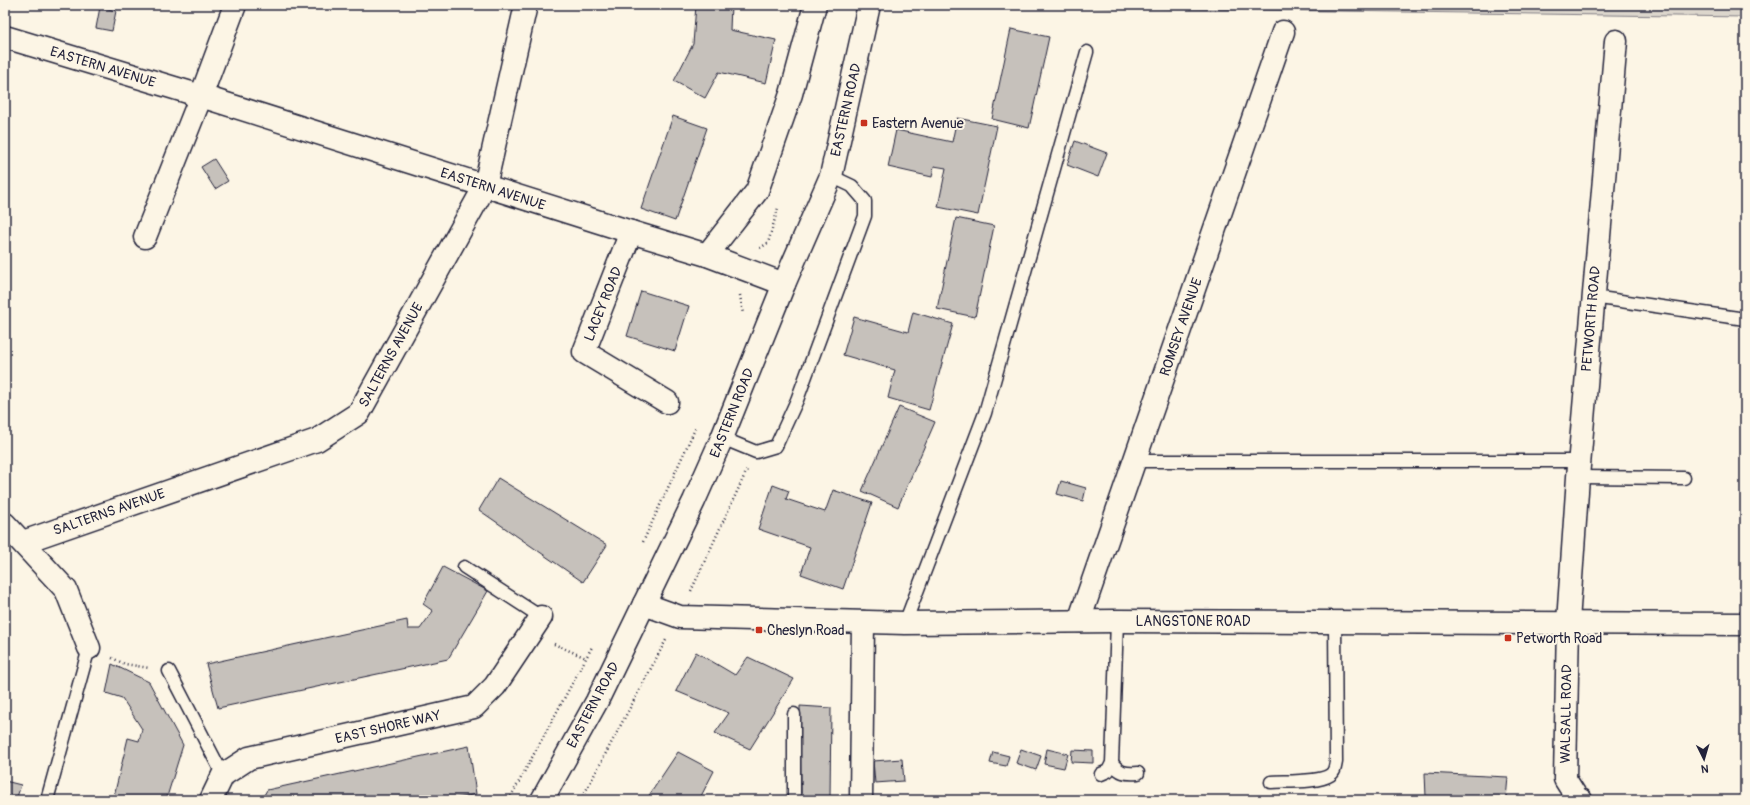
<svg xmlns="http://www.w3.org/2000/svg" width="1750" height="805" font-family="Pangolin,sans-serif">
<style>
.green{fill:#dcd6cc;stroke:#7f7c84}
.building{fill:#c6c1bb;stroke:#22223b}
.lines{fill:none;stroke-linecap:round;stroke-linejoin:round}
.lane-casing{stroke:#22223b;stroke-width:15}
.street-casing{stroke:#22223b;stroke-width:25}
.primary-casing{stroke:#22223b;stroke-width:25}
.path{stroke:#22223b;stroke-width:2.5;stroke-dasharray:1 3;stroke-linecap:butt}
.lane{stroke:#fcf5e5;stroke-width:12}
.street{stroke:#fcf5e5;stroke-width:22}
.primary{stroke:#fcf5e5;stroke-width:22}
.poi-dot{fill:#c8321e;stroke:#fcf5e5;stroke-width:1.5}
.labels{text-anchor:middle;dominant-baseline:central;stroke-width:4;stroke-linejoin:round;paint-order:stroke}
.street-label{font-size:14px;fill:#22223b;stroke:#fcf5e5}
.poi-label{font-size:14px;fill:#22223b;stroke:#fcf5e5;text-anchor:start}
</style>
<rect width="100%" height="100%" fill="#fcf5e5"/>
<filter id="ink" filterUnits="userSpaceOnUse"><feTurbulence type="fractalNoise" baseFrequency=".025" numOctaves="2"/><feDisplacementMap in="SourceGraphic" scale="8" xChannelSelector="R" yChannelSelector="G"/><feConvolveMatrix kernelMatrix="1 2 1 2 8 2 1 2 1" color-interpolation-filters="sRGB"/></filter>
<g filter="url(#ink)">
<path class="green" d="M918,5H1745V17Z"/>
<g class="building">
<path d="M696,5H731L730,30L776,40L766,83L719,72L705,98L674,81L693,44Z"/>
<path d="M100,7L116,11L112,31L96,28Z"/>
<path d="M1011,29L1049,37L1029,128L992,119Z"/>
<path d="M673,116L707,128L675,221L641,209Z"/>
<path d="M957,118L997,126L978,215L938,207L946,168L934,166L932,177L888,167L896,130L952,142Z"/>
<path d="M1075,141L1107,153L1098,177L1067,165Z"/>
<path d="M214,159L228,181L215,189L201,167Z"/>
<path d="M956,218L994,226L975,317L937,309Z"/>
<path d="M641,291L689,306L675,351L627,336Z"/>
<path d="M913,312L953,324L929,410L888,398L895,370L843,355L854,317L908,332Z"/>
<path d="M899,407L935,422L898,507L862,491Z"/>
<path d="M498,478L607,545L583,582L479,510Z"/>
<path d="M1061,481L1086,488L1083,501L1057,494Z"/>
<path d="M773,485L789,491L786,499L825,512L833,490L872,503L843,589L801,574L810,547L758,529Z"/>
<path d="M443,567L488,591L448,659L218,708L206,664L407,620L408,629H420L433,611L423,604Z"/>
<path d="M696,652L735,675L748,657L794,679L750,749L715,733L729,713L676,691Z"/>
<path d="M112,664L149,682L183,745L166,800H113L128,738L139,741L142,729L122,698L106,693Z"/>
<path d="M800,706L831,708L830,798H801Z"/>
<path d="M469,746L476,794L450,800H261L267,790Z"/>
<path d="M1021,749L1041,756L1036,770L1016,763Z"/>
<path d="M1047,749L1068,754L1064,768L1044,764Z"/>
<path d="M1072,750L1093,751V763L1071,762Z"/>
<path d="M678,752L714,771L699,800H646Z"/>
<path d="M993,752L1009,756L1006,766L990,763Z"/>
<path d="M902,759L904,781L875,783L873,761Z"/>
<path d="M1425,773L1508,777L1506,799L1426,797Z"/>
<path d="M5,781L21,785L16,800H5Z"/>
</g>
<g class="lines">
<defs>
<g id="lane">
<path d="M1593,297L1745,319"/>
<path d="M722,438L756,452L776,446L797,400L865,216V201L852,186L831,176"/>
<path d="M1135,461H1579"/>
<path d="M1578,477L1684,478"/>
<path d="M464,567L541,617"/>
<path d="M905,623L985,413L1087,52"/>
<path d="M169,671L223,775"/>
<path d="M1112,763C1120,773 1125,774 1138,773"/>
<path d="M1101,774L1108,771L1112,763L1117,621"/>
<path d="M1271,782C1285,781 1318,783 1330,775C1335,772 1335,767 1336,762L1335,621"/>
<path d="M47,800L89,648"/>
<path d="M794,800V714"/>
</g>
<g id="street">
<path d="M5,37L201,96L631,232L707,255L784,284"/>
<path d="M631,232L584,352L667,402"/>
<path d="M145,237L201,96L235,5"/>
<path d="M707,255L757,191L791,94L815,5"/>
<path d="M5,524L66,590L89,648"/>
<path d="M23,542L317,440L359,413L485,186L526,5"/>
<path d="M644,604L680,617L905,623L1117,621L1745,624"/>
<path d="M1079,621L1283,32"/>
<path d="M211,800L223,775L249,758L474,707L495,686L541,617"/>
<path d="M861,800L863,622"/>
<path d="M1581,800L1577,798L1565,779L1568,622L1578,477L1616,41"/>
</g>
<path id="primary" d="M542,800L597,701L694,501L722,438L784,284L831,176L869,5"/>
</defs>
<use href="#lane" class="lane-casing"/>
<use href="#street" class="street-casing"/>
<use href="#primary" class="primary-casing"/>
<g class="path">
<path d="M760,248L768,243L778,208"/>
<path d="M740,295L743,314"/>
<path d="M643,542L696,427"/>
<path d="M691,591L747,470"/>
<path d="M554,644L586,658"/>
<path d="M112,658L125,664L149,668"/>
<path d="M509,800L592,647"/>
<path d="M581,800L666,640"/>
</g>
<use href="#lane" class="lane"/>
<use href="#street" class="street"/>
<use href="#primary" class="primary"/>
</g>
</g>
<g class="poi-dot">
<rect x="860" y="119" width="8" height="8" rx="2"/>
<rect x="755" y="626" width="8" height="8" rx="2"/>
<rect x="1504" y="634" width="8" height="8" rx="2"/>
</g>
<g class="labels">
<g class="street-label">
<text transform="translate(103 67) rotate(17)">EASTERN AVENUE</text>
<text transform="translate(846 110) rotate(-77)">EASTERN ROAD</text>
<text transform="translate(493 189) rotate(18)">EASTERN AVENUE</text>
<text transform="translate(603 304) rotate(-68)">LACEY ROAD</text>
<text transform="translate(1591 319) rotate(-85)">PETWORTH ROAD</text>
<text transform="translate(1181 327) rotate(-71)">ROMSEY AVENUE</text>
<text transform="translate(391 355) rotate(-61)">SALTERNS AVENUE</text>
<text transform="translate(732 413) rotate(-68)">EASTERN ROAD</text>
<text transform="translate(109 512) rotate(-19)">SALTERNS AVENUE</text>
<text x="1193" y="621">LANGSTONE ROAD</text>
<text transform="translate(593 705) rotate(-62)">EASTERN ROAD</text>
<text transform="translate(1566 714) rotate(-89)">WALSALL ROAD</text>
<text transform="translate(388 727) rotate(-13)">EAST SHORE WAY</text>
</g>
<g class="poi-label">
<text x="872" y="123">Eastern Avenue</text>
<text x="767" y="630">Cheslyn Road</text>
<text x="1516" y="638">Petworth Road</text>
</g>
</g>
<rect width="1750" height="805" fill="none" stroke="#fcf5e5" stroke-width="20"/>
<rect x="10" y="10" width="1730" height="785" fill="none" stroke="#22223b" stroke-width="1.5" filter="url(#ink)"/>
<g transform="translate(1704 759) rotate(175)" stroke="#fcf5e5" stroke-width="3" paint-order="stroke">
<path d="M0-3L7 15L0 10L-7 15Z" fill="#22223b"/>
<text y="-6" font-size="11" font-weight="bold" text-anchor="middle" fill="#22223b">N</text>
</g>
</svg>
